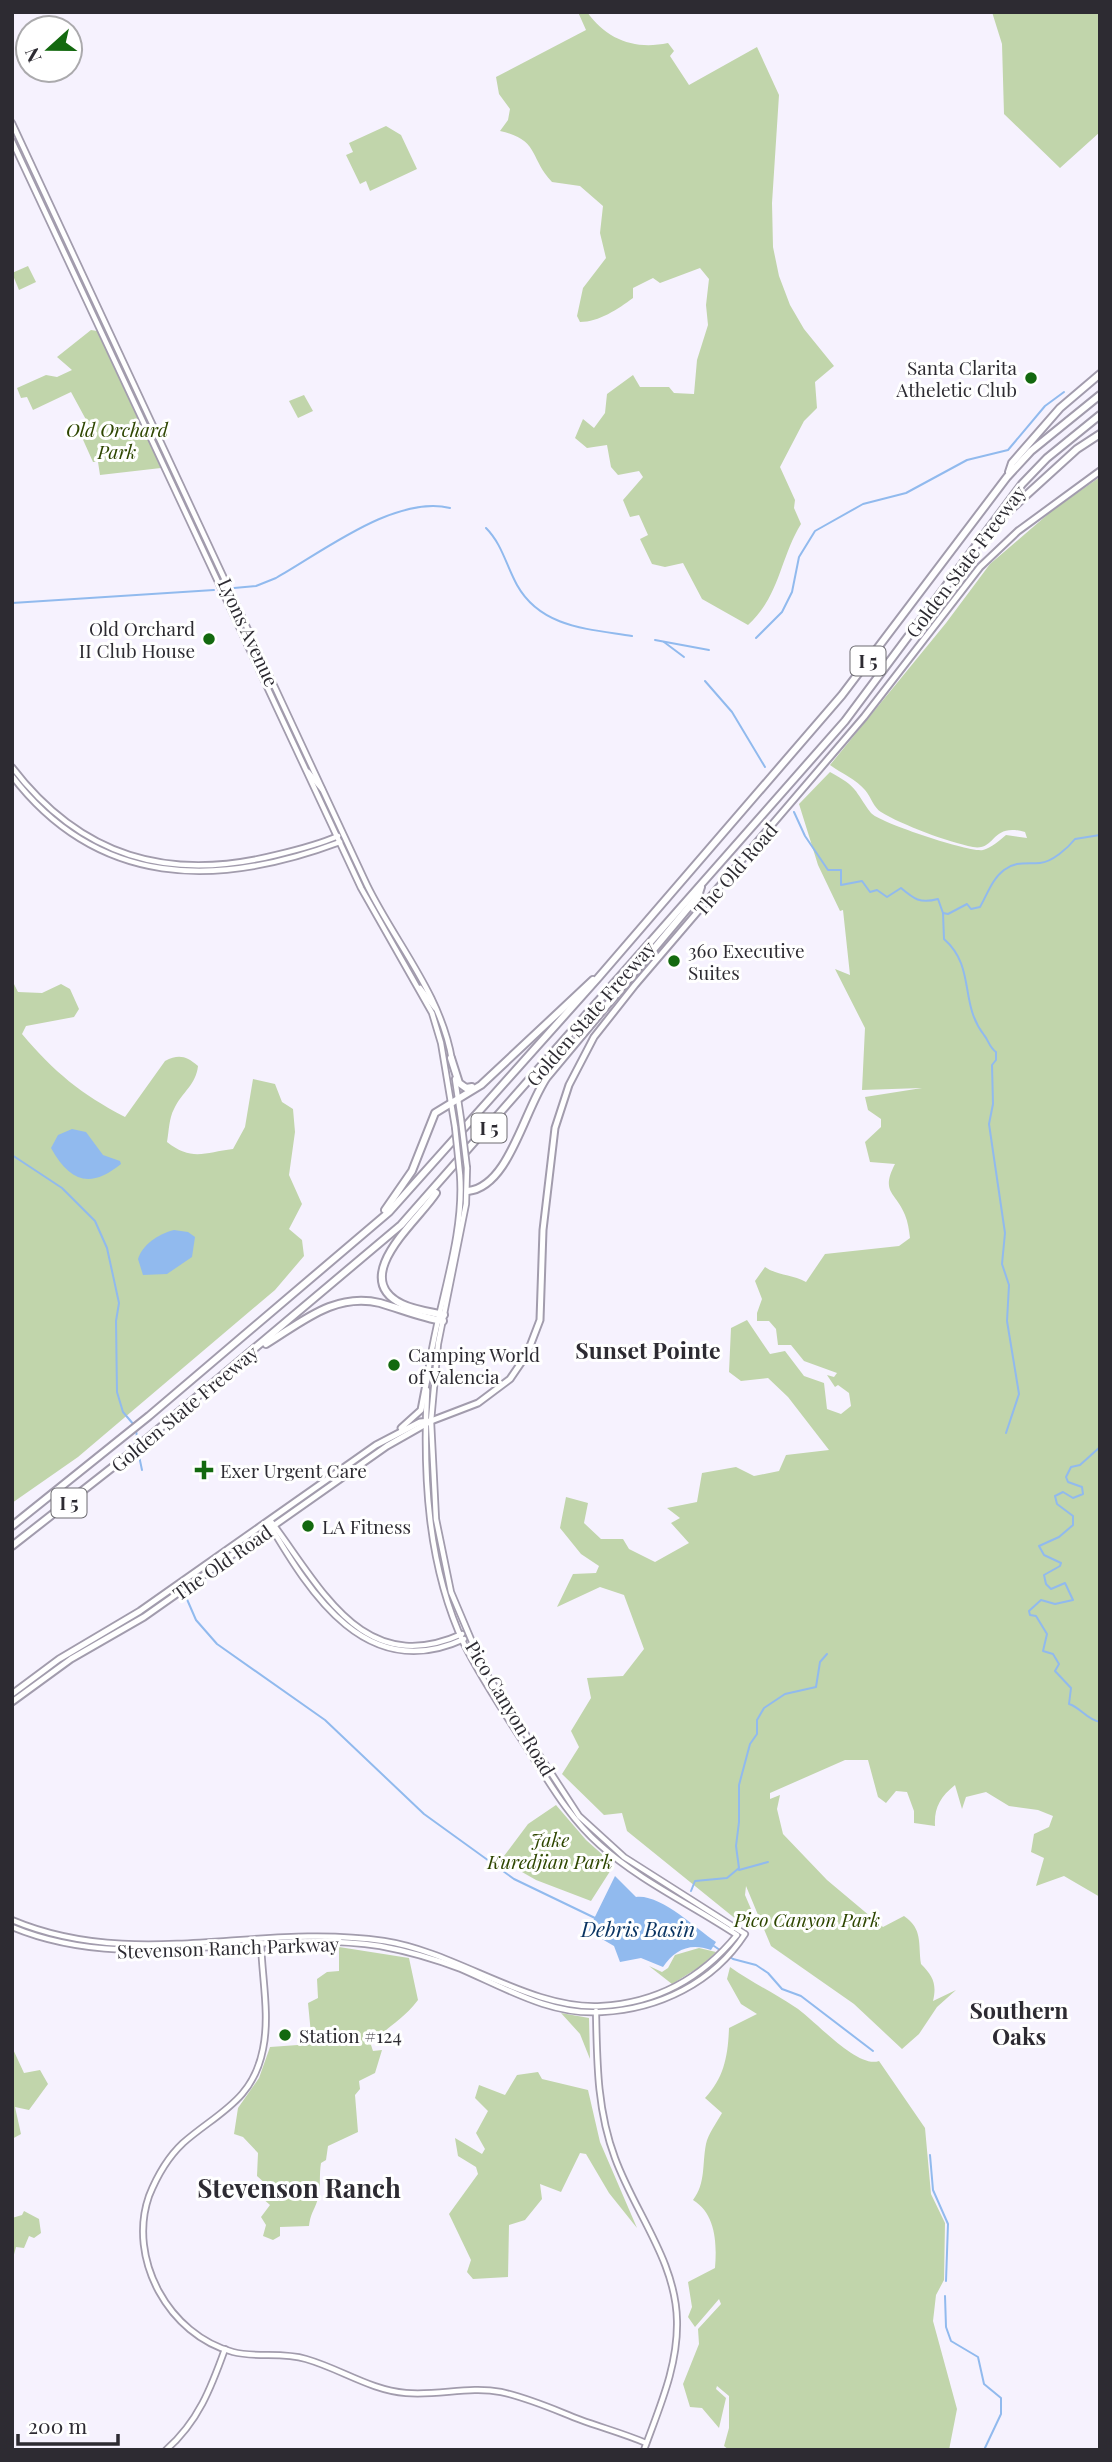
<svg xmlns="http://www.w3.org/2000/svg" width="1112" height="2462" font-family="'Playfair Display',serif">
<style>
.green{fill:#c1d5ab}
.water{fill:#91baee}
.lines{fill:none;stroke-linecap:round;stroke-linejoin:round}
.stream{stroke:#91baee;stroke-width:2}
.secondary-casing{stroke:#a29cad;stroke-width:8}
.primary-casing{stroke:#a29cad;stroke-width:9}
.highway-casing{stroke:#a29cad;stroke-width:10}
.secondary{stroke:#fff;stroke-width:4.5}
.primary{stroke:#fff;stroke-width:5}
.highway{stroke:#fff;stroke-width:6}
.secondary-bridge-casing{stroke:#a29cad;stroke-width:8;stroke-linecap:butt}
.secondary-bridge{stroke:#fff;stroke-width:4.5}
.poi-dot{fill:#13690f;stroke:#fff;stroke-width:2.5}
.labels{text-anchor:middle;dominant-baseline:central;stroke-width:6;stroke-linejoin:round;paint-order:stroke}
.shield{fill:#fff;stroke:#6c6b70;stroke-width:2}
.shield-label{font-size:18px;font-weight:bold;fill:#2d2b32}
.poi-label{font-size:19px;fill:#2d2b32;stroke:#fff;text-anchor:start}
.park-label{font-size:19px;font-style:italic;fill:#2e4601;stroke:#fff}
.street-label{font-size:19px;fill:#2d2b32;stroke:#fff}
.water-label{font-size:21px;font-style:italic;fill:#0a3462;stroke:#fff}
.quarter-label{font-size:23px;font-weight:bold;fill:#2d2b32;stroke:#fff}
.district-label{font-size:26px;font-weight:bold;fill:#2d2b32;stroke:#fff}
</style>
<rect width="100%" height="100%" fill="#f6f2fe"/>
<g class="green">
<path d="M578,12H587C607,40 635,50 668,43L674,51L670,56L689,85L757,47L779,95L772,203L773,247L779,276L790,305L804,329L834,366L815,382L817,408L804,421L780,467L795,500L794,508L801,524C780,558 780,596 748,625L702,599L683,563L665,567L652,564L640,539L648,535L639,515L630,517L623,500L643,477L639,471L618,475L611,467L607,445L587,448L575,438L583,419L594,428L605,413L607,394L633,375L640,387H669L674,393L694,394L697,360L708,325L706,305L709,279L700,268L660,283L653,278L633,288V298C618,309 599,322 580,322L577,316L583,288L606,258L600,233L603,206L580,186L552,182C529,158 540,140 500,131L508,120L510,109L499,94L496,77L586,30Z"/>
<path d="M992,12H1100V132L1060,168L1004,114L1002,44Z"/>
<path d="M386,126L401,135L417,169L370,191L366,181L360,184L346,155L353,152L349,143Z"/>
<path d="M28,266L36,282L19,290L12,273Z"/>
<path d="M91,330L97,331L161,468L100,475L98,462H93L80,433L90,427L71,392L33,410L27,397L21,398L17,388L46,375L57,377L72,370L57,357Z"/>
<path d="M304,395L313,411L298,418L289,401Z"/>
<path d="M1100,477V1897L1064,1876L1036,1886L1044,1858L1031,1852L1034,1834L1049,1827L1053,1816L1038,1810L1009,1806L986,1792L966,1797L962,1809L955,1785C940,1797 934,1808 935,1826L914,1823V1811L907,1792L896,1791L886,1803L878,1797L868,1760H845L770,1793V1799L780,1795L777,1809L783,1834L827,1880L883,1927L904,1916C923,1929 918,1943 921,1964C933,1976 937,1984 933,2001L956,1990L937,2007L919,2034L902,2049L854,2004L771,1946L746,1886L745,1895L751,1909L737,1920L627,1831L622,1813L604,1815L562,1774L579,1747L571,1731L591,1698L587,1678L623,1676L644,1649L624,1595L600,1587L557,1607L573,1574L596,1573L599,1566L581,1554L560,1528L566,1497L588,1503L584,1523L601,1539H623L629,1549L655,1562L689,1543L671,1523L680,1518L667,1508L697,1502L702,1473L736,1467L754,1476L779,1471L786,1455L829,1450L788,1397L768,1378L741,1381L729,1372L731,1328L747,1320L770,1354L785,1351L804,1376L824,1383L827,1409L841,1414L851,1406L849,1393L838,1385L835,1387L827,1375L834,1377L837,1373L804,1361L791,1345H778L776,1329L769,1321H757V1313L762,1299L755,1281L765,1267C778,1276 792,1274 806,1282L825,1254L899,1246L910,1238C909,1230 908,1222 905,1215C896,1192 880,1193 895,1164L870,1162L865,1142L881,1127V1119L868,1110L865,1097L922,1088L862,1090L865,1028L835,969L850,975L843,910L840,911L818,865L799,804L830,772C858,787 854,790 871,813C878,822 970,853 983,850C991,848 1000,840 1006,835L1027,838L1025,832C991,822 996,851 973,847C948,842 902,825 881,812C874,808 871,797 865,790C857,780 841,773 830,765L946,623L990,564L1054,509Z"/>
<path d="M12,980L18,992L42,993L61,984L70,989L79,1009L74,1017L26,1026L22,1034C54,1072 81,1094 125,1117L165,1061C179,1054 186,1056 198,1066C196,1085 182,1092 174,1109C169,1118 169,1131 167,1142C192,1162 206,1152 233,1149L245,1127L253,1079L275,1084L282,1102L293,1109L295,1132L289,1175L302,1204L289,1229L302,1240L304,1256L275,1290L78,1457L12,1503Z"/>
<path d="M556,1805L586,1840L614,1865L591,1901L536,1880L501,1860L528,1824Z"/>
<path d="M339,1947L409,1958L418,2000C402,2021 387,2026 371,2045L373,2051L382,2050L375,2073L359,2081L360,2089L355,2095L358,2132L328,2146L326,2160L321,2163C319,2175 321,2186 318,2198C315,2210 311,2211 309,2226L280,2227V2236L273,2240L263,2236L266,2225L261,2217L270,2205L261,2197L267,2185L257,2176L258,2153L243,2137L234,2134L238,2108L259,2078L270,2047L312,2044L308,2003L318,1998L317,1979L327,1972L339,1971Z"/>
<path d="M699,1948L716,1952L701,1966L672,1984L649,1966L662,1972L668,1968L675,1955Z"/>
<path d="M730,1967C751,1982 774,1993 795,2007C814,2019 857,2069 879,2061L925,2128L931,2194L945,2223L944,2280L936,2295L933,2321L957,2409L949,2450H729L724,2446L729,2428V2396L717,2386L716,2389L726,2398L719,2428L702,2408L690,2407L683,2384L699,2344L698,2329L721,2304L719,2299L695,2327L688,2317L692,2307L688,2282L715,2268C717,2244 716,2214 693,2200C706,2183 702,2164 706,2144C708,2134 717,2122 722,2113L705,2098C724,2078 728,2056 729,2028L757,2014L741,2004L727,1979Z"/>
<path d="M561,2013L589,2018L590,2059L580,2034Z"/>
<path d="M12,2047L24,2073L40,2070L48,2084L29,2110L15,2107L21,2134L12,2139Z"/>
<path d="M538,2072L542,2079L588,2090L600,2142L637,2228L609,2193L586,2154L580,2153L561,2192L540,2184L542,2199L525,2220L509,2225L508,2277L473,2279L467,2272L471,2260L449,2214L478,2174L476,2167L458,2156L455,2138L482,2154L485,2149L476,2133L488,2111L475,2098L479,2085L505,2095L517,2075Z"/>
<path d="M24,2211L39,2219L41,2233L34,2238L29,2236L24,2248L16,2247L12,2262V2218L22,2215Z"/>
</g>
<g class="water">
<path d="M72,1129L86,1132L103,1155L120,1161L121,1164C90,1189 70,1182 51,1148L58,1135Z"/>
<path d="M174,1230L188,1232L195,1237L192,1257L167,1274L143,1275L138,1259C142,1245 158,1234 174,1230Z"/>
<path d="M615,1876L636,1897C661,1894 695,1928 716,1942L711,1950C690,1942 674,1950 663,1967L641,1958L620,1962L614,1946L588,1931Z"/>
</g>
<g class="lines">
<g class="stream">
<path d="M486,528C502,544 506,565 517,585C541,628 589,629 632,636"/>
<path d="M234,588L256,586L276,578C324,551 395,495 450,508"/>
<path d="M12,603L214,590"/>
<path d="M756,638L782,612L792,592L799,557L815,531L863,504L906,493L967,460L1008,450L1045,406L1064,392"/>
<path d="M655,640L709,650"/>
<path d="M664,642L684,657"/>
<path d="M705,681L732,712L765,767"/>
<path d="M794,812L805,836L828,870H841V885L862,881L870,892L877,890L887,897L901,888C914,899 920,904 938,899L943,913L944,939C976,967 959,1003 984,1035C989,1041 989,1047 996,1052V1060L992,1065L993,1104L989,1124L1005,1233L1002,1264L1009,1285L1007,1321L1019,1394L1006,1433"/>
<path d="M943,913L948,914L967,904L971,909L980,907C987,895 992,879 1004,870C1016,861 1026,864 1040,863C1052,862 1068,848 1075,839L1100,835"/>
<path d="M12,1155L62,1188L95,1221L107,1248L119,1303L116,1321L117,1392L123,1412L134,1425"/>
<path d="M136,1431L138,1442"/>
<path d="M1100,1447L1080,1465L1071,1467L1066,1477L1068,1482L1082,1487L1083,1494L1073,1498L1063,1492L1055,1496L1057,1504L1073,1516V1525L1059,1537L1039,1546L1044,1555L1061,1563L1060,1566L1044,1575L1046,1584L1051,1589L1065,1583L1073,1600L1055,1604L1041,1600L1029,1611L1030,1615L1036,1616L1047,1634L1043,1651L1053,1654L1059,1664L1055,1671L1071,1688L1069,1704C1080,1707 1087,1720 1100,1722"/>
<path d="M138,1451L142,1470"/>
<path d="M186,1597L196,1620L217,1644L325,1720L424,1814L514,1879L595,1918"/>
<path d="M739,1870L768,1862"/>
<path d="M691,1891L695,1881L727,1878L739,1868L736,1846L739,1822V1785L750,1744L757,1734V1720L764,1708L785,1694L816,1687L820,1662L827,1654"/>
<path d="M714,1946L733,1959L756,1965L768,1973L782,1989L801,1996L873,2051"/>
<path d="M930,2155L933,2190L948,2224L946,2281"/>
<path d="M945,2296L946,2327L951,2341L978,2357L984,2384L1001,2398V2414L984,2450"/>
</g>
<defs>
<g id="secondary">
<path d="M12,123L367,885C396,944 441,994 452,1060"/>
<path d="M12,141L361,888L432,1013L441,1043L455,1127"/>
<path d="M12,767C81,857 168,882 276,855C297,850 318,845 338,836"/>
<path d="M308,772L322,789"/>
<path d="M12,776C98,888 217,888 340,842"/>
<path d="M420,988L435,1008"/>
<path d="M455,1079L461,1119"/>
<path d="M427,1381C434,1314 465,1241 460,1175"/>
<path d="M270,1520C321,1587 362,1679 462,1634"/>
<path d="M268,1522C311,1595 367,1684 464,1639"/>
<path d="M12,1920C135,1972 258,1922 384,1941C457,1952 530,2010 601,2006C657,2003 701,1979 737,1935C692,1905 640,1881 600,1845C569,1818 549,1782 527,1748C505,1714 482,1680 464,1644C427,1565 423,1475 427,1390"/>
<path d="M12,1927C132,1977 256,1927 380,1946C407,1951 435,1959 461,1969C505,1988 552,2016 602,2012C659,2009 713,1983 745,1934L624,1857L579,1816L484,1670L451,1592L436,1519L431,1421L438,1344L466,1204L467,1168"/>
<path d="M261,1943C262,1978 270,2015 263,2049C253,2101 217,2113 183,2143C167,2158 157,2176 149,2196C127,2259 169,2335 233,2352C257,2358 282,2352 306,2359C341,2369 370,2390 406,2393C438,2396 469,2386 501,2392C529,2398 555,2410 581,2420C603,2428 625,2434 646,2443"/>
<path d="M596,2011C597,2062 597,2110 615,2158C635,2213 676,2261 677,2321C678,2367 659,2408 644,2450"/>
<path d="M166,2450C198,2422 211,2388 225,2349"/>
</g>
<g id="primary">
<path d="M401,1428L421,1410L427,1379"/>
<path d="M12,1694L59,1659L140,1611L376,1445L420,1422L431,1421"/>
<path d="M12,1702L71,1659L144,1617L387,1446L431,1421L478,1403L510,1379L527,1354L540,1320L543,1230L555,1128L569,1085L594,1037L635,985L864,717L980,567L1018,531L1100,471"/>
</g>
<g id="highway">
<path d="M1009,472L1012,463L1060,408L1100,374"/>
<path d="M988,530L1077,449L1100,434"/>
<path d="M451,1058L459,1083L466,1088L472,1087"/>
<path d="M468,1191C509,1187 524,1110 547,1077L698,896L701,887"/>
<path d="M436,1193C420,1219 347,1277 402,1304C414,1310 431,1312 444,1315"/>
<path d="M385,1210L412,1171L435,1113L481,1085L593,980"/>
<path d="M266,1344C302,1322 335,1292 380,1303C401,1309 422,1318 443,1321"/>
<path d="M12,1526L149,1416L389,1212L598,978L842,695L1007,477L1031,451L1100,395"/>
<path d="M12,1546L123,1459L401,1225L845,721L1022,484L1047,458L1100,415"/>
</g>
</defs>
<use href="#secondary" class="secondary-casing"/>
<use href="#primary" class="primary-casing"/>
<use href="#highway" class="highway-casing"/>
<use href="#secondary" class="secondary"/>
<use href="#primary" class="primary"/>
<use href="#highway" class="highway"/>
<defs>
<g id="secondary-bridge">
<path d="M461,1119L467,1168"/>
<path d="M455,1127L460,1175"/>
</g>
</defs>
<use href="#secondary-bridge" class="secondary-bridge-casing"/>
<use href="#secondary-bridge" class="secondary-bridge"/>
</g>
<g class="poi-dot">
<circle cx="1031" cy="378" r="7"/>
<circle cx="209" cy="639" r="7"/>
<circle cx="674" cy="961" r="7"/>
<circle cx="394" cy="1365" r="7"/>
<path d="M200.5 1459.5h7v7h7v7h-7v7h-7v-7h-7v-7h7z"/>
<circle cx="308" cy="1526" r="7"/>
<circle cx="285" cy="2035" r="7"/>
</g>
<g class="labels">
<g class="shield">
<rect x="850.5" y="646.5" width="35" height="29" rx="5"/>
<rect x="471.5" y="1113.5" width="35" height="29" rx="5"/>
<rect x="51.5" y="1488.5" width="35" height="29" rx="5"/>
</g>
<g class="shield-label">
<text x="868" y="661">I 5</text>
<text x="489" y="1128">I 5</text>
<text x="69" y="1503">I 5</text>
</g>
<g class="poi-label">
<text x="1017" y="367" text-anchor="end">Santa Clarita<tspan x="1017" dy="22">Atheletic Club</tspan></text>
<text x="195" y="628" text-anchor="end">Old Orchard<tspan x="195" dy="22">II Club House</tspan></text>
<text x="688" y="950">360 Executive<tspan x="688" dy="22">Suites</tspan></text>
<text x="408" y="1354">Camping World<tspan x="408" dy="22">of Valencia</tspan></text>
<text x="220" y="1470">Exer Urgent Care</text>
<text x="322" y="1526">LA Fitness</text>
<text x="299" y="2035">Station #124</text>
</g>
<g class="park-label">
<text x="117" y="429">Old Orchard<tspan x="117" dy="22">Park</tspan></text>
<text x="550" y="1839">Jake<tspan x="550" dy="22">Kuredjian Park</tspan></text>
<text x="807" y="1919">Pico Canyon Park</text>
</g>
<g class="street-label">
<text transform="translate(965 561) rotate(-53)">Golden State Freeway</text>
<text transform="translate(249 632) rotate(65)">Lyons Avenue</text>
<text transform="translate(735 869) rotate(-49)">The Old Road</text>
<text transform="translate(590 1013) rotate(-49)">Golden State Freeway</text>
<text transform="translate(184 1408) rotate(-40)">Golden State Freeway</text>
<text transform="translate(222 1562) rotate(-35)">The Old Road</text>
<text transform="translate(511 1708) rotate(59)">Pico Canyon Road</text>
<text transform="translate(228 1947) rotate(-2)">Stevenson Ranch Parkway</text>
</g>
<g class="water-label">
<text x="638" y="1928">Debris Basin</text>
</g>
<g class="quarter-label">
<text x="648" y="1349">Sunset Pointe</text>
<text x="1019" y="2009">Southern<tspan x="1019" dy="26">Oaks</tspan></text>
</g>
<g class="district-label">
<text x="299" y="2187">Stevenson Ranch</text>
</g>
</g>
<rect width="1112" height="2462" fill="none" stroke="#2d2b32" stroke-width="28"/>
<g transform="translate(49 49) rotate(249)"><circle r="33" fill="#ffffff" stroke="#abaaad" stroke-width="2"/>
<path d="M0-5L12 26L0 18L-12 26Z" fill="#13690f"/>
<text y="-10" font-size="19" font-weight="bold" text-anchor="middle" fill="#2d2b32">N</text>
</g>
<path d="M18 2434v10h100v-10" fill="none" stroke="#2d2b32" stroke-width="3.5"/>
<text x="28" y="2434" font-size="21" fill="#2d2b32" stroke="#ffffff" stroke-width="5" paint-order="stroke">200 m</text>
</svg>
